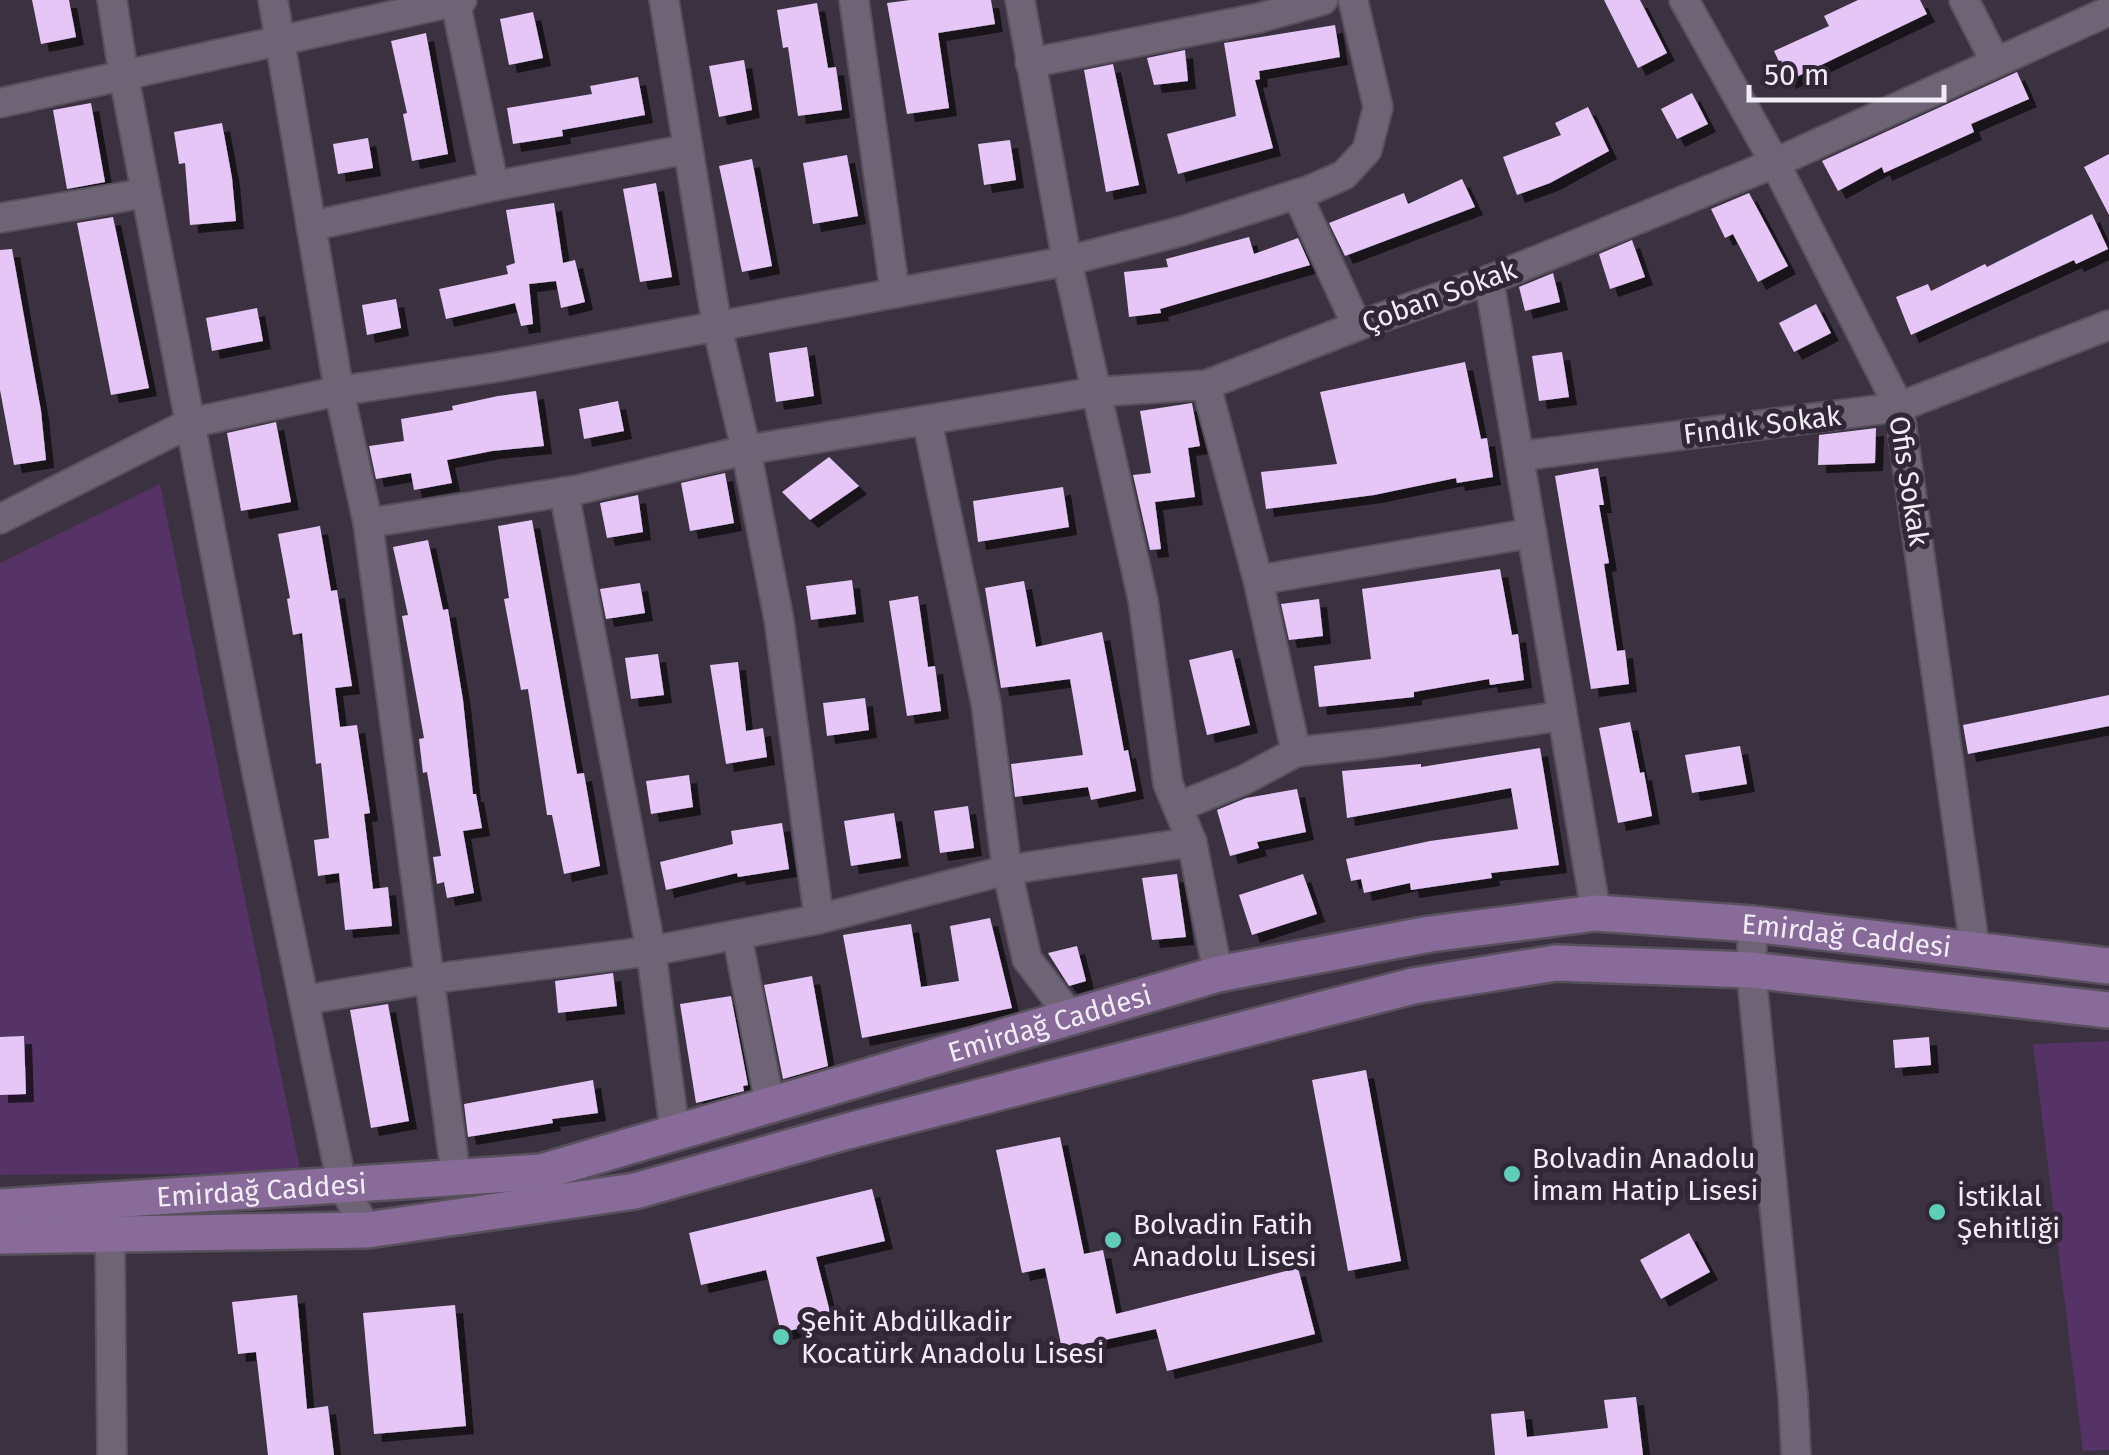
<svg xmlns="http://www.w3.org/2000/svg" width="2109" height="1455" font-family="'Fira Sans',sans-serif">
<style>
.green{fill:#536}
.building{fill:#e5c6f7;filter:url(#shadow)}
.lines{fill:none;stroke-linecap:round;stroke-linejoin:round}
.minor-casing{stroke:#58505d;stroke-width:32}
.major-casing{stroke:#58505d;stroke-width:40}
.minor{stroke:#6f6476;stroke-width:28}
.major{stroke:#886b98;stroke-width:35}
.poi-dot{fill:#5eceb8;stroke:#312736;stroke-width:4}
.labels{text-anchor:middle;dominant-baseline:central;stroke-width:10;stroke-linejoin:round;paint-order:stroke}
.street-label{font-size:28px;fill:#f2ecf6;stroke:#312736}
.poi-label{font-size:28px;fill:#f2ecf6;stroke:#312736;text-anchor:start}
</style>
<defs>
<filter id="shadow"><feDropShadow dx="8" dy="8" stdDeviation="0" flood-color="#0009"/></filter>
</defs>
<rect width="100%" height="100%" fill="#3b3141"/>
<g class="green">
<path d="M160,484L301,1173L0,1175V563Z"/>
<path d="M2109,1041V1450L2083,1451L2033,1044Z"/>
</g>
<g class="building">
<path d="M32,0H69L76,37L41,44Z"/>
<path d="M910,0H991L995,24L938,33L949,108L907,114L887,3Z"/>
<path d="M1604,0H1640L1667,53L1638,68Z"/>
<path d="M1858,0H1920L1927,14L1788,81L1774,51L1829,26L1824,16Z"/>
<path d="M817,3L828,68L836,67L842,110L798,116L788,47L783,48L777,10Z"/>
<path d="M533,12L543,58L509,65L500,19Z"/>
<path d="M1335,25L1340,57L1259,71L1260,79L1255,80L1273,148L1178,174L1167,134L1236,116L1224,43Z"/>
<path d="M426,33L448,154L412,161L403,114L407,113L391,41Z"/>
<path d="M1185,50L1188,81L1154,85L1147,58Z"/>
<path d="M744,60L752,110L719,117L709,66Z"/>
<path d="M1113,64L1139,185L1106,192L1084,70Z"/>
<path d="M2017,72L2029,99L1971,124L1974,132L1884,173L1882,167L1838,191L1822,161Z"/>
<path d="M638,77L645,115L562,130L563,136L513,144L507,108L592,94L590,86Z"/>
<path d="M1692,93L1708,124L1677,139L1661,109Z"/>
<path d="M91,103L105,182L67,189L53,110Z"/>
<path d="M1588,107L1609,151L1550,183L1517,195L1503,157L1561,135L1555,123Z"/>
<path d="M222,123L232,178L236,221L190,225L185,163L179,164L174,132Z"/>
<path d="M368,138L373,168L338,174L333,144Z"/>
<path d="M1010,140L1016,180L984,185L978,144Z"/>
<path d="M2109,154V215L2084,167Z"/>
<path d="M847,155L858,216L813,224L803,163Z"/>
<path d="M752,159L772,266L742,272L719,166Z"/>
<path d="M1462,179L1475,207L1345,256L1329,223L1404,193L1408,204Z"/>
<path d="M656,183L672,277L640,282L623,189Z"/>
<path d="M1749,193L1788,266L1758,282L1733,234L1725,238L1711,209Z"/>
<path d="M554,203L563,263L575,260L585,302L561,308L556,281L529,284L533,324L521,326L515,303L446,319L439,289L508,274L506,266L515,263L506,210Z"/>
<path d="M2092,214L2108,249L2076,264L2074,260L1911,335L1896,297L1928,284L1931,291L1985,264L1987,267Z"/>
<path d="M113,217L149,388L111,395L77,223Z"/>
<path d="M1249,237L1254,254L1298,238L1310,265L1160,309L1161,313L1129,317L1124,272L1168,267L1166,259Z"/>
<path d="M1632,240L1645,277L1610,289L1599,254Z"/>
<path d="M12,249L41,411L46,460L14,465L0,390V250Z"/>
<path d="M1553,273L1560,302L1525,311L1519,287Z"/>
<path d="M396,299L401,328L367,335L362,305Z"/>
<path d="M1816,304L1831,333L1794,352L1779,323Z"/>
<path d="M257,308L263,341L212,351L206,318Z"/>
<path d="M807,347L814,396L776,402L769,353Z"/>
<path d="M1562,352L1569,397L1539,401L1532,356Z"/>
<path d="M1465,362L1481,439L1487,438L1493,477L1457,483L1456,478L1374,495L1266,509L1261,472L1337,464L1320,392Z"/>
<path d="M536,391L544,446L492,451L447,460L452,483L414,490L411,473L376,479L369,446L404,441L401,419L453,410L452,406L498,396Z"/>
<path d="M618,401L624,431L584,439L579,409Z"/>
<path d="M1192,403L1200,446L1188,448L1195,497L1155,502L1161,549L1150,550L1133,475L1151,473L1140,411Z"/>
<path d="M276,422L291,502L241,511L227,433Z"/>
<path d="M1876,428L1875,463L1818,465L1819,435Z"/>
<path d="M829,457L859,486L810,520L782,492Z"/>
<path d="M1598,468L1604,505H1599L1609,563L1604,564L1617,651L1625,650L1629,684L1591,689L1555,476Z"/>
<path d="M725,473L734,523L690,531L681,483Z"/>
<path d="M1063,487L1069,527L978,542L973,501Z"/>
<path d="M638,495L643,532L607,538L600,503Z"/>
<path d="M532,520L577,774L584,773L600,866L564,874L552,815H547L528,689L521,690L504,599L509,598L498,526Z"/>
<path d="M320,526L331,591L337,590L352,686L335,688L340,727L357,725L370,813L364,814L373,889L388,887L392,926L345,930L339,873L318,876L314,840L329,838L321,763L316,764L302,633L293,635L287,599L290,598L278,534Z"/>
<path d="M428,540L443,610L448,609L463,700L473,794H476L482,828L463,831L474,893L447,898L444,882L437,884L433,857L441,856L427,772L423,773L419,739L424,738L402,616L408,615L393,547Z"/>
<path d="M1500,569L1512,635L1518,634L1524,680L1490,685L1489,679L1414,692V697L1319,707L1314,666L1371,659L1362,589Z"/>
<path d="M852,580L856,614L811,620L806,586Z"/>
<path d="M1024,581L1036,647L1102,632L1124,751L1128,750L1136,791L1091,800L1088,787L1015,797L1011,764L1083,755L1070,679L1001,688L985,588Z"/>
<path d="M640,583L645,613L606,619L600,589Z"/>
<path d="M918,596L928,667L935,666L941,711L907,716L889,601Z"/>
<path d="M1319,599L1323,636L1289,640L1281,604Z"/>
<path d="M1232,650L1250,725L1207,735L1189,660Z"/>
<path d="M658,654L664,695L631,699L625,658Z"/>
<path d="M738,662L746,731L763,728L767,757L726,764L710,665Z"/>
<path d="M2109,695V726L1968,754L1963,725Z"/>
<path d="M865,698L869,730L827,736L823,703Z"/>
<path d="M1630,722L1640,773L1644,772L1652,816L1618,823L1599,728Z"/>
<path d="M1740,746L1747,784L1692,793L1685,755Z"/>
<path d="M1540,748L1559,865L1491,873L1492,878L1411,890L1410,883L1364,893L1361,879L1351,881L1346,859L1430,841L1518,829L1511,788L1347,818L1342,771L1421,764V767Z"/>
<path d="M689,775L693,807L651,814L646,781Z"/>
<path d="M1297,789L1306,832L1257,842L1259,848L1230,856L1217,810L1246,798Z"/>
<path d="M968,806L974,848L940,853L934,811Z"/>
<path d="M894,813L901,858L851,866L844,821Z"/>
<path d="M782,823L789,869L738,877L737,873L666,890L660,862L733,844L731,831Z"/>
<path d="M1177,874L1186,937L1152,940L1142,878Z"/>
<path d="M1303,874L1317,914L1252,935L1239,895Z"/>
<path d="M990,918L1012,1008L862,1038L843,935L911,924L921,987L959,981L950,926Z"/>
<path d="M1077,946L1086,981L1069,986L1048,953Z"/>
<path d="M613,973L617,1006L558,1013L555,981Z"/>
<path d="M812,976L828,1066L783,1079L764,985Z"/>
<path d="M731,996L748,1085L743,1086L744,1091L696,1103L680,1004Z"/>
<path d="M388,1004L409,1121L371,1128L350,1010Z"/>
<path d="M24,1036L26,1094L0,1095V1037Z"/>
<path d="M1929,1037L1931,1065L1895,1068L1893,1040Z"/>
<path d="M1366,1070L1401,1261L1348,1271L1312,1080Z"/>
<path d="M593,1080L598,1113L552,1119L553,1123L468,1137L464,1104Z"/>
<path d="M1060,1137L1084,1254L1103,1250L1116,1314L1298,1268L1315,1334L1167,1371L1156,1329L1062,1349L1045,1268L1022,1273L996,1150Z"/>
<path d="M872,1189L885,1241L816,1257L832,1320L781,1333L766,1270L701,1285L689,1233Z"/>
<path d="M1689,1233L1710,1272L1661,1299L1640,1260Z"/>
<path d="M297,1295L307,1409L328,1406L334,1455H268L256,1352L238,1354L232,1302Z"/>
<path d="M455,1305L466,1426L374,1434L363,1313Z"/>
<path d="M1636,1397L1643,1455H1495L1491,1414L1524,1411L1527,1437L1608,1428L1604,1400Z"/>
</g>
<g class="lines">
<defs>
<g id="minor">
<path d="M112,0L124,77L256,768L342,1185L367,1230"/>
<path d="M273,0L339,391L368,523L456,1177"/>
<path d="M455,0L494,186"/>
<path d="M664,0L717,326L746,450L779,620L819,919"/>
<path d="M854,0L895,293"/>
<path d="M1020,0L1067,261L1143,600L1168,784L1192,842L1218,974"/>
<path d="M1684,0L1775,163L1899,407L1975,950"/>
<path d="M1964,0L1995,61"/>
<path d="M1030,63L1259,18L1323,0"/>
<path d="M0,103L462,0"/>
<path d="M1297,194L1357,326"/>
<path d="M0,218L146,193"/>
<path d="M311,226L494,186L688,149"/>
<path d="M1489,280L1596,913"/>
<path d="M1206,385L1258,580L1296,752"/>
<path d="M927,420L986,704L1007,870L1027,959L1071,1017"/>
<path d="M1521,456L1899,407L2109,325"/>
<path d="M564,492L651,951L675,1133"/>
<path d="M0,519L190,423L339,391L498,367L1067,261L1182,231L1310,190L1344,175L1367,150L1378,107L1353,0"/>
<path d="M368,523L577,490L746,450L1094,392L1206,385L1357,326L1489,280L1775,163L2109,11"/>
<path d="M1258,580L1532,533"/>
<path d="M1178,807L1244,780L1296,752L1379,743L1561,716"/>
<path d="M1753,924L1751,970L1793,1395L1796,1455"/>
<path d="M737,935L770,1105"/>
<path d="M304,1000L429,979L651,951L819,919L1007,870L1192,842"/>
<path d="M110,1235L112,1455"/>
</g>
<g id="major">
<path id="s1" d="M0,1207L541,1172L1218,974L1430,934L1596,913L1753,924L2109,966"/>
<path d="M0,1236L367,1230L635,1191L848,1131L1413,986L1556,963L1751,970L2109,1010"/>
</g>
</defs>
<use href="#minor" class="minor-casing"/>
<use href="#major" class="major-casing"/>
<use href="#minor" class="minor"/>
<use href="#major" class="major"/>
</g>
<g class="poi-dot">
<circle cx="1512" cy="1174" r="10"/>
<circle cx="1937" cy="1212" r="10"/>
<circle cx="1113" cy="1240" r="10"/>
<circle cx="781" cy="1337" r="10"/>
</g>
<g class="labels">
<g class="street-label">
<text transform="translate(1439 296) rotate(-20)">Çoban Sokak</text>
<text transform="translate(1762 425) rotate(-7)">Fındık Sokak</text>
<text transform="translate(1909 481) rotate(81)">Ofis Sokak</text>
<text stroke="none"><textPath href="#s1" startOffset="1882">Emirdağ Caddesi</textPath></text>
<text stroke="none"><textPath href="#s1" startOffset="1072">Emirdağ Caddesi</textPath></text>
<text stroke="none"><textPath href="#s1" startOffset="262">Emirdağ Caddesi</textPath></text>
</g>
<g class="poi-label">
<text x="1532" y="1158">Bolvadin Anadolu<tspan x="1532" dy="32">İmam Hatip Lisesi</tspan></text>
<text x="1957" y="1196">İstiklal<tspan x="1957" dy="32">Şehitliği</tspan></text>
<text x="1133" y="1224">Bolvadin Fatih<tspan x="1133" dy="32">Anadolu Lisesi</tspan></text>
<text x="801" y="1321">Şehit Abdülkadir<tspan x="801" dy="32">Kocatürk Anadolu Lisesi</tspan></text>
</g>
</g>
<path d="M1749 85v15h195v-15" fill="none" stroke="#f2ecf6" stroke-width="5"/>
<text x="1764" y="85" font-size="30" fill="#f2ecf6" stroke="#312736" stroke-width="8" paint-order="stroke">50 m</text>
</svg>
